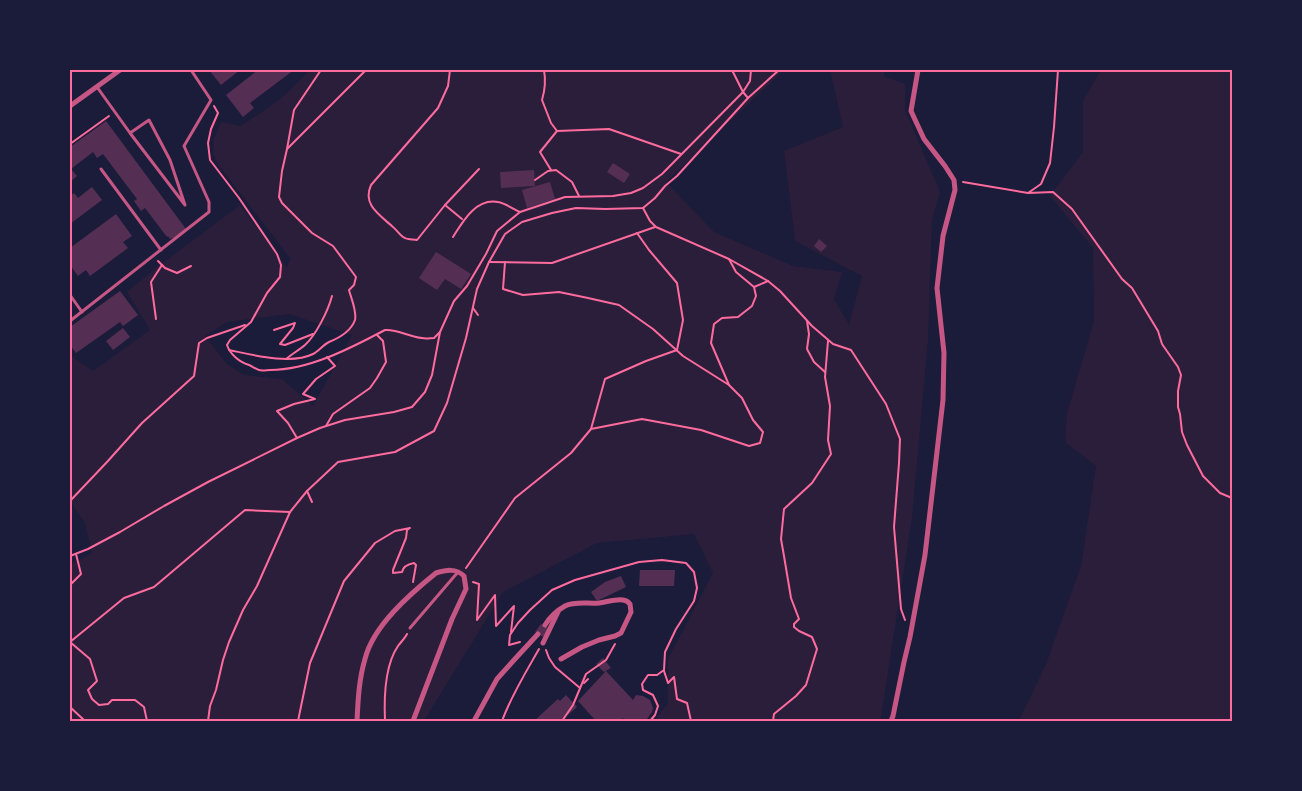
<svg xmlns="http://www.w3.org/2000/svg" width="1302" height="791" font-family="Figtree,sans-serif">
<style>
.green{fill:#2a1e3b;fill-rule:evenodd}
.building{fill:#542f53}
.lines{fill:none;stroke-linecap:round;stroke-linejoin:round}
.path{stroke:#ff6b9d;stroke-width:2}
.service{stroke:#c65784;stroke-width:3}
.minor{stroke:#c65784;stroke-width:5}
.neatline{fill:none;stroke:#ff6b9d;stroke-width:2}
</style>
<rect width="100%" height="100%" fill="#1b1b3a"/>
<g class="green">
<path d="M309,70H784L666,182L714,232L793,266L842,272L834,299L849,325L862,276L795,241L784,151L843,127L830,70H885L884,76L905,84V110L940,192L932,219L928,340L912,518L881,717L880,721H654L668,703V659L713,573L694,534L597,543L503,592L424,721H70V565L92,553L85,523L70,501V355L93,371L150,330L127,292L156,268L240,205L287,268L290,258L220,167L213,154L214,139L221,122L240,126C268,109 288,95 309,70ZM289,314L352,335L313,406L282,379L244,375L227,364L205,336L227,322Z"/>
<path d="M1101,70H1232V721H1019L1046,664L1081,566L1096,466L1065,442L1067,413L1094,321L1093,248L1050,196L1083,152V101Z"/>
</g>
<g class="building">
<path d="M209,70H240L221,85Z"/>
<path d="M258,70H294L250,103L254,108L243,117L226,95Z"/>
<path d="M106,121L186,229L173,239L172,238L170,239L168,236L167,237L145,208L141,211L134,201L137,199L103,154L97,158L93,152L71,169L77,176L70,182V147Z"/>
<path d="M613,163L630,174L624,183L607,172Z"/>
<path d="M534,170L535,186L501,188L500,172Z"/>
<path d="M550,182L555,199L527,208L522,190Z"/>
<path d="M92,187L102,200L70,224V196L74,193L78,198Z"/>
<path d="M116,214L132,236L123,242L128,248L90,276L86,270L78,276L70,265V248Z"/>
<path d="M819,239L827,246L821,252L814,246Z"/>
<path d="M436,252L471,274L461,289L445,279L437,290L419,278Z"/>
<path d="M120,291L138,315L123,326L120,322L76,353L70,345V327Z"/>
<path d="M123,328L130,337L113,350L106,341Z"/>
<path d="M640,570H675L674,586H639Z"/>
<path d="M621,576L626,587L597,601L591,592L605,582Z"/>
<path d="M541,624L549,628L543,637L535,632Z"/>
<path d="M603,658L611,668L604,672L596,664Z"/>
<path d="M606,671L633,700L636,695L643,696L650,700L653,708L652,712L647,719L643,720H635L634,721H626L623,718L619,721H596L578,701Z"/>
<path d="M566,695L577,707L561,721H534L558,699L560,701Z"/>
</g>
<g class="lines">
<g class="path">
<path d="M450,70L448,86L438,108L371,185C362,205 380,215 393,227C397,230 401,237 405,238C408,240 414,239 417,240L445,205L479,169"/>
<path d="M544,70C546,81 545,90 542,100L551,123L557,131L609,129L681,154"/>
<path d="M751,70L750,81L743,92L748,98L779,70"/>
<path d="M214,106L218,113L211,129L208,143L210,160L239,198L277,254L281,265L280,277L267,293L251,322L230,340L227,345C230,354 239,362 249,365C252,366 255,369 259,370C262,371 267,370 270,370C309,370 351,348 385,330C398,329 409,337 422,338C426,339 430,338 434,338L440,332"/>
<path d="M70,144L109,116"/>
<path d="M287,149L366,70"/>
<path d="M551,170L540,152L557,131"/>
<path d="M535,180L548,171L556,170L572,182L579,196"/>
<path d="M963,182L1028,193L1053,192L1072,209L1122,279L1132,288L1158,331L1162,344L1178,367L1181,375L1178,391V407L1180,414L1182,432L1187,445L1203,476L1220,493L1232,498"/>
<path d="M1028,193L1041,184L1050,163L1054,127L1058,70"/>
<path d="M445,205L462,219"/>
<path d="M643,208L650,221L656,227L729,259L768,281L780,291L812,326L833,344L851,350L886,404L900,439L899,463L894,527L901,609L905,620"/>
<path d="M453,237C463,221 476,198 498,202C505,203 513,209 520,212"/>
<path d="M158,261L165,268L177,273L191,266"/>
<path d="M489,262L552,263L655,227"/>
<path d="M505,262L503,289L523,295L559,292L588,298L619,305L653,329L683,356L729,385"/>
<path d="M754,287L768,281"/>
<path d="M473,308L478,315"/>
<path d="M156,319L151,282L162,265"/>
<path d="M807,321L809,334L807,349L814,362L825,372"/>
<path d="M274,330L295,323L293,328L280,344L285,345L313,334"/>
<path d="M229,350C253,355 291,365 313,354C319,351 323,345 329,342C339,338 351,331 355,320C357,311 351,298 349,290L354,285L356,277L333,246L312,233L282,203L279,197L282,171L287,149L294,110L321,70"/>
<path d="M286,359C292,354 299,350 305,345C316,335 328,311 332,296"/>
<path d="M326,426L333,414L370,388L377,378L386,362L383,341L377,335"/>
<path d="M591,429L605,379L646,361L677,350L683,320L677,283L649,250L637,233"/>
<path d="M297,438L288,423L277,411L294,404L315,399L303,394L316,379L335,366L327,357"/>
<path d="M307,491L312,502"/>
<path d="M70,501L107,462L142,423L194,376L199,343L207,338L245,325"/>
<path d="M70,556L88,549L120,532L164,506L208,482L297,438L320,428L345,420L394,412L412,407L425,392L432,375L440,332L454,301L467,286L486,254L497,231L520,212L565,197L613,196L631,193L643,188L662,174L743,92L732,70"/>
<path d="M466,568L515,498L571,453L591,429L642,419L701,430L749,446L760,443L763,432L753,420L742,398L729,385L711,343L714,324L722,318L738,317L752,306L756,296L754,287L736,272L729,259"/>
<path d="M473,582L479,584L477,620L495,595L496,626L514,606L511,632"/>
<path d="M70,585L81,574L76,554"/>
<path d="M70,642L124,598L154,587L245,510L290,512L307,491L338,462L395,452L434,431L447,403L466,338L477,289L489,262L505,234L522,222L552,213L576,208L605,209L643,208L655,198L665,186L677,176L748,98"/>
<path d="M70,642L90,659L97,681L88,690L92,699L99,705L108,704L112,700H135L144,707L147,721"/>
<path d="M520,642L509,645L510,635L518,623L530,610L552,590L575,580L639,562L662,560L686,563L694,572L697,588L694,601L676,629L665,652L664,670L657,675H648L642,684L643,690L653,695L658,706L655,715L650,721"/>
<path d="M546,650L549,658L555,667L580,688"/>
<path d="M664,671L668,683L674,677L677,699L687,703L691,721"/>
<path d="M584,683L588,679"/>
<path d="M70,707L85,721"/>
<path d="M208,721L210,706L216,690L223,660L229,642L243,610L257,586L290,512"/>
<path d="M298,721L310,663L344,581L375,543L395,531L410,528L407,530L406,538L393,570V573L402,572C403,566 409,564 414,563L416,565L413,582"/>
<path d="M385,721C384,699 385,665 398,646C401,642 405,638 407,634"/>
<path d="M502,721C511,696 526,672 539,649"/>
<path d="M562,721L573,705L586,674L606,660L615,644"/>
<path d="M773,721L774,714L796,696L806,685L817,649L812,637L799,631L794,627V624L799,619L791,598L784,556L781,539L784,509L812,483L831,454L828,440L830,406L825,377L828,341"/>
</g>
<g class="service">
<path d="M97,87L130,133L149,120L170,160L185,205L130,133"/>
<path d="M101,169L161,250"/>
<path d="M70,295L82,312"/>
<path d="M70,321L209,212V202L184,146L211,100L191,70"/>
<path d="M410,628L458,572"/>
</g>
<g class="minor">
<path d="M70,106L120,70"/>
<path d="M545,625C550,617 556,611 565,606C575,601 588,604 599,603C607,602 615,599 623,600C627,601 627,601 630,604L631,612L621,633L615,636L599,640L582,647L561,659"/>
<path d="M543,643L558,612"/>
<path d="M357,721C358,700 359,679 365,659C373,626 410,594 436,573C446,570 456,568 464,576L466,589L452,619L413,721"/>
<path d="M474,721L497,679L514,660L538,634"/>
<path d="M891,721L893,716L904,662L910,637L925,555L943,400L944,353L937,288L943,236L955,190L954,180L945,166L924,139L911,111L918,70"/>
</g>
</g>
<rect width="1302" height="791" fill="none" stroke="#1b1b3a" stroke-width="142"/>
<rect x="71" y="71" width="1160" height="649" class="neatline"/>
</svg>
